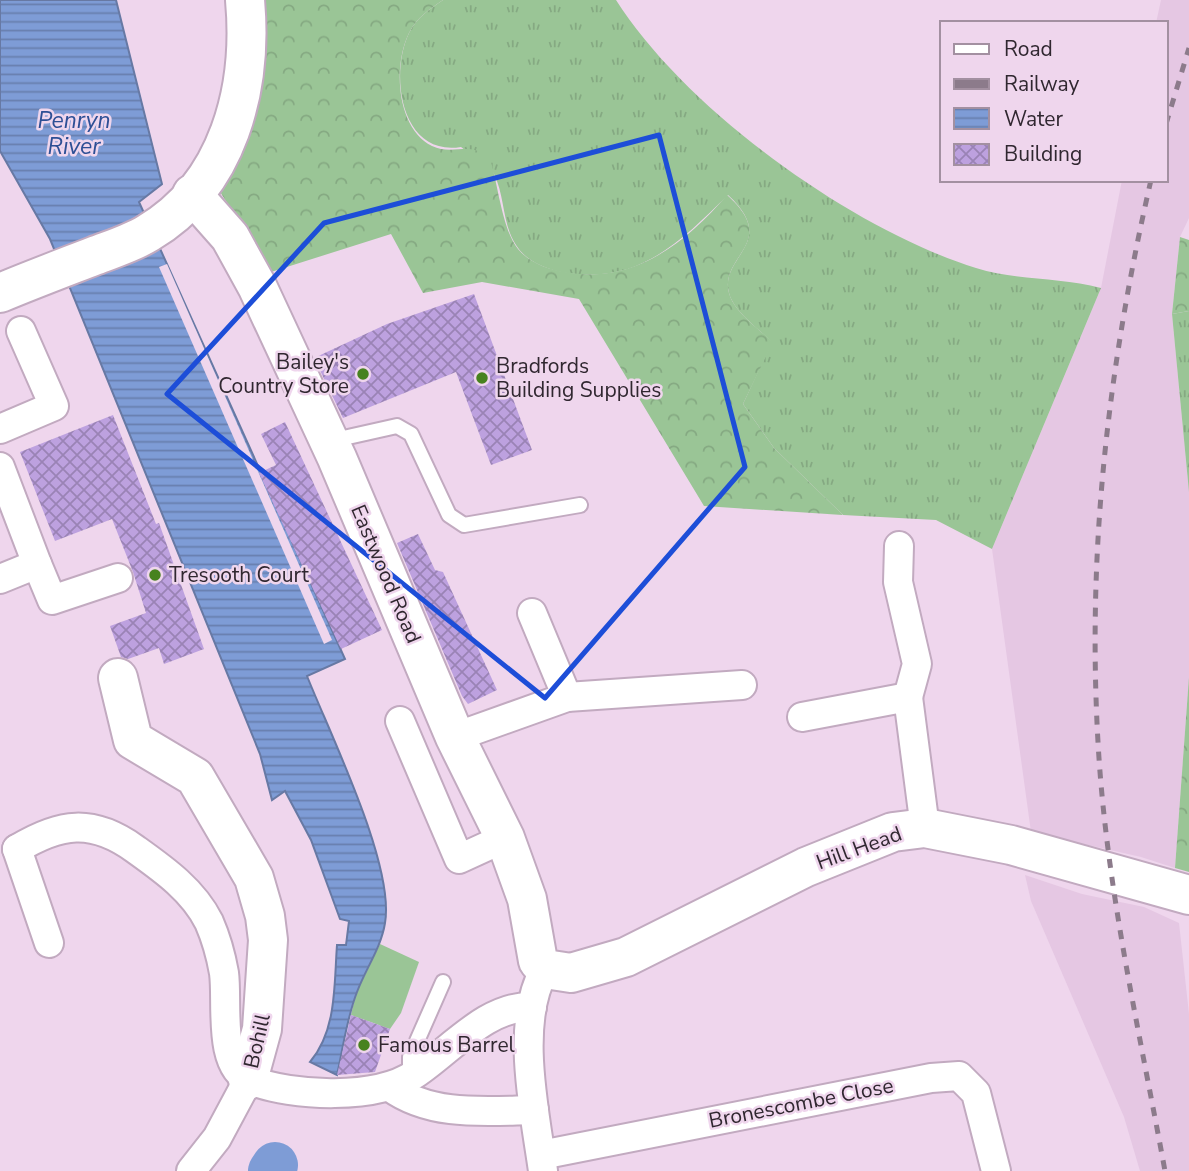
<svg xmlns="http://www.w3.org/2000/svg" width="1189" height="1171" font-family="'Nunito Sans',sans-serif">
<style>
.built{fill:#e5c7e3}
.grass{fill:url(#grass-tufts)}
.forest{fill:url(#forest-crowns)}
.green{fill:#9ac596}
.water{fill:url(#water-rules);stroke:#6779a4;stroke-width:2}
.pier{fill:#efd6ed}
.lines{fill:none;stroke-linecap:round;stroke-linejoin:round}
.river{stroke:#7e9cd6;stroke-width:46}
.building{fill:url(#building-cross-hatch)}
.lane-casing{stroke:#c2aac0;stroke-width:18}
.street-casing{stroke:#c2aac0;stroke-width:32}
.secondary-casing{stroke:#c2aac0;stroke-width:42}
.lane{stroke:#fff;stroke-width:14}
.street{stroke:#fff;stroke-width:28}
.secondary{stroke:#fff;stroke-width:38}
.rail{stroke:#8c7b8b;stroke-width:5;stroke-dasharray:9 9;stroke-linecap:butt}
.marked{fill:none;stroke:#1d4ed8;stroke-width:5;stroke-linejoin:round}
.poi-dot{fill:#47821f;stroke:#efd6ed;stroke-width:2.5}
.labels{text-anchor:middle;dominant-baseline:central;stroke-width:5;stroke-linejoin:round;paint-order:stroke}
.poi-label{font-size:21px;fill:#302730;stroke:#efd6ed;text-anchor:start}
.street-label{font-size:21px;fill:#302730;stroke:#efd6ed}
.water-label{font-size:23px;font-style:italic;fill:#2d4f95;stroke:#efd6ed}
</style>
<defs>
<pattern id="grass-tufts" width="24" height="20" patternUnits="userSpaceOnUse" patternTransform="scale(1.75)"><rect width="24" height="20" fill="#9ac596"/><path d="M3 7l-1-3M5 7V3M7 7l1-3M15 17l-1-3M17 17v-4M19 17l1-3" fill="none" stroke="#85a982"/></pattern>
<pattern id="forest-crowns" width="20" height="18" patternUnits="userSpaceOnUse" patternTransform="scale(1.75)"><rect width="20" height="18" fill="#9ac596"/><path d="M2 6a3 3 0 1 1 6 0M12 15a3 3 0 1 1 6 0" fill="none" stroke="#85a982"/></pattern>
<pattern id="water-rules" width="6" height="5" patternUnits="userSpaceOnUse" patternTransform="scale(1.75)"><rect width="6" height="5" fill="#7e9cd6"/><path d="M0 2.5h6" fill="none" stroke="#687fae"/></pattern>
<pattern id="building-cross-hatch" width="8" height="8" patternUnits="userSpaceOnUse" patternTransform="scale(1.75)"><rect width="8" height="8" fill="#bda1df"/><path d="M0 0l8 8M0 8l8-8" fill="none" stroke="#9a83b5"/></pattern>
</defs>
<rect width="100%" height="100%" fill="#efd6ed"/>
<g class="built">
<path d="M1161,0H1189V218L1180,237L1172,314L1189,492V677L1175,868L1141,857L1031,832L992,549L1101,288L1122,180H1166V23H1156Z"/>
<path d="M1025,875L1082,894L1144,907L1179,923L1189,1014V1171H1140L1124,1117L1031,901Z"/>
</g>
<g class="grass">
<path d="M443,0H616C686,110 851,229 976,268C1017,281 1060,277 1101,288L992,549L936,520L843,515L774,448L743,404L772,342C759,329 734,312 729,293C719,256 780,243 728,195C678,244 637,286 561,272C544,268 526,261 516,245C502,224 505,196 494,174C490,164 469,154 461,147C401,157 389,75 409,33C418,16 429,10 443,0Z"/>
<path d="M1189,311V492L1172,314Z"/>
</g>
<g class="forest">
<path d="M261,0H443C429,10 418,16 409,33C393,65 396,128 432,146C454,157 474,138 491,162C498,186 503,231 518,249C530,263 547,269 565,272C633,285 686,243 727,195C781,243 719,255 729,293C734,312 759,329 773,342L743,404L774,448L843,515L704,506L579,299L482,282L423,293L391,234L271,272L217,187Z"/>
<path d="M1180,237L1189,240V311L1172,314Z"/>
<path d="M1189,677V872L1175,868Z"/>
</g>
<path class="green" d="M380,944L419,962L401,1013L390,1029L351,1015L356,993Z"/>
<path class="water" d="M0,0H116L162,184L139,202L345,659L307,676C330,734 395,865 385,923C381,948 366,968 357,992C347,1017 343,1048 337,1075L310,1062C337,1030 334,985 337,945H346L349,921L340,919L311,840L285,791L272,800L260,754L50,239L0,151Z"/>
<path class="pier" d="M167,264L332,640L324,644L159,267Z"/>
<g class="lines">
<path class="river" d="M271,1171L275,1165"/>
</g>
<g class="building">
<path d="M474,294L532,450L491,465L456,372L343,418L314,358L387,324Z"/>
<path d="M113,415L156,524L159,523L204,649L164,664L159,648L128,659L121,657L110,626L146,613L133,572L112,519L55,541L20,452Z"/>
<path d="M285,422L382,630L341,649L259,473L276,465L261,434Z"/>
<path d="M418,534L435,570L443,572L497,690L468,704L462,696L397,543Z"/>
<path d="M351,1015L390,1029L375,1072L337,1075Z"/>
</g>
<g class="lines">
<defs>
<g id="lane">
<path d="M330,441L397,426L411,434L449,515L464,525L580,505"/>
<path d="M415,1075L410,1068V1057L443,982"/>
</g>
<g id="street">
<path d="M0,429L54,406L21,331"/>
<path d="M0,467L37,564L0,579"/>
<path d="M899,546L898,582L917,664L908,697"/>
<path d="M37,564L52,600L118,578"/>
<path d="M532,613L567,697"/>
<path d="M802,717L908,697L925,828"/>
<path d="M400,721L459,859L505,838"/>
<path d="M455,737L567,697L742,685"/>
<path d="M17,849C60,823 92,818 135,849C163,869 193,890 209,922C216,938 221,956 224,973C228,1002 217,1067 250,1080C293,1097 377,1100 415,1074C450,1051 487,1005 532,1007"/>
<path d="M17,849L49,943"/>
<path d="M390,1087C431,1117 486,1111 534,1110"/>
<path d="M541,1155L931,1078L959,1076L976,1093L996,1171"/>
<path d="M191,1171L217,1138L248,1080"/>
<path d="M543,1171C535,1113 514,1022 545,969"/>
</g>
<g id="secondary">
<path d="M192,194L230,237L257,286L337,458L455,737L505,838L527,899L538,961L545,969L571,973L626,957L806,867L893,832L925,828L1011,845L1189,895"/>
<path d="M0,293C31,280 63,268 94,256C112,249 132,243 148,233C229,185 253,88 245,0"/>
<path d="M118,678L133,740L195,777L254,878L265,916L268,940L262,1029L248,1080"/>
</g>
</defs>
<use href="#lane" class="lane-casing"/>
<use href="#street" class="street-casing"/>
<use href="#secondary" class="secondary-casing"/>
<use href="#lane" class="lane"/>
<use href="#street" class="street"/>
<use href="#secondary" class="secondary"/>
<g class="rail">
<path d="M1166,124L1189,48"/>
<path d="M1151,180C1108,367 1087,550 1098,742C1106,887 1139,1029 1165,1171"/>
</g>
</g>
<path class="marked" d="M659,135L745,467L545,698L167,394L324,223Z"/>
<g class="poi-dot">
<circle cx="363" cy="374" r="7"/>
<circle cx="482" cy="378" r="7"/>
<circle cx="155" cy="575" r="7"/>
<circle cx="364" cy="1045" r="7"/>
</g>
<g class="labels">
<g class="poi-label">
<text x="349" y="362" text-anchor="end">Bailey's<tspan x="349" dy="24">Country Store</tspan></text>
<text x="496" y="366">Bradfords<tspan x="496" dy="24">Building Supplies</tspan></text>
<text x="169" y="575">Tresooth Court</text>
<text x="378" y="1045">Famous Barrel</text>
</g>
<g class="street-label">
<text transform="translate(386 574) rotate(67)">Eastwood Road</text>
<text transform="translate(859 848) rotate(-20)">Hill Head</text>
<text transform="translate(257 1041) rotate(-77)">Bohill</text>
<text transform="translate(801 1103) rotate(-11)">Bronescombe Close</text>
</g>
<g class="water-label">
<text x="74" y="120">Penryn<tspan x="74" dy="26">River</tspan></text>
</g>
</g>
<rect x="940" y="21" width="228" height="161" fill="#efd6ed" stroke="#a390a1" stroke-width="2"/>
<rect x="954" y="44" width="35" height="10" fill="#ffffff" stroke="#a390a1" stroke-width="2"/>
<text x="1004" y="56" font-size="21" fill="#302730">Road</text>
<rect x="954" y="79" width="35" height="10" fill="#8c7b8b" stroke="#a390a1" stroke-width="2"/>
<text x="1004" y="91" font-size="21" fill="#302730">Railway</text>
<rect x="954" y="108" width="35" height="21" fill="url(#water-rules)" stroke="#a390a1" stroke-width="2"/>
<text x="1004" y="126" font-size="21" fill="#302730">Water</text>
<rect x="954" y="144" width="35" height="21" fill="url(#building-cross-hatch)" stroke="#a390a1" stroke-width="2"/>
<text x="1004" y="161" font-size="21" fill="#302730">Building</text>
</svg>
